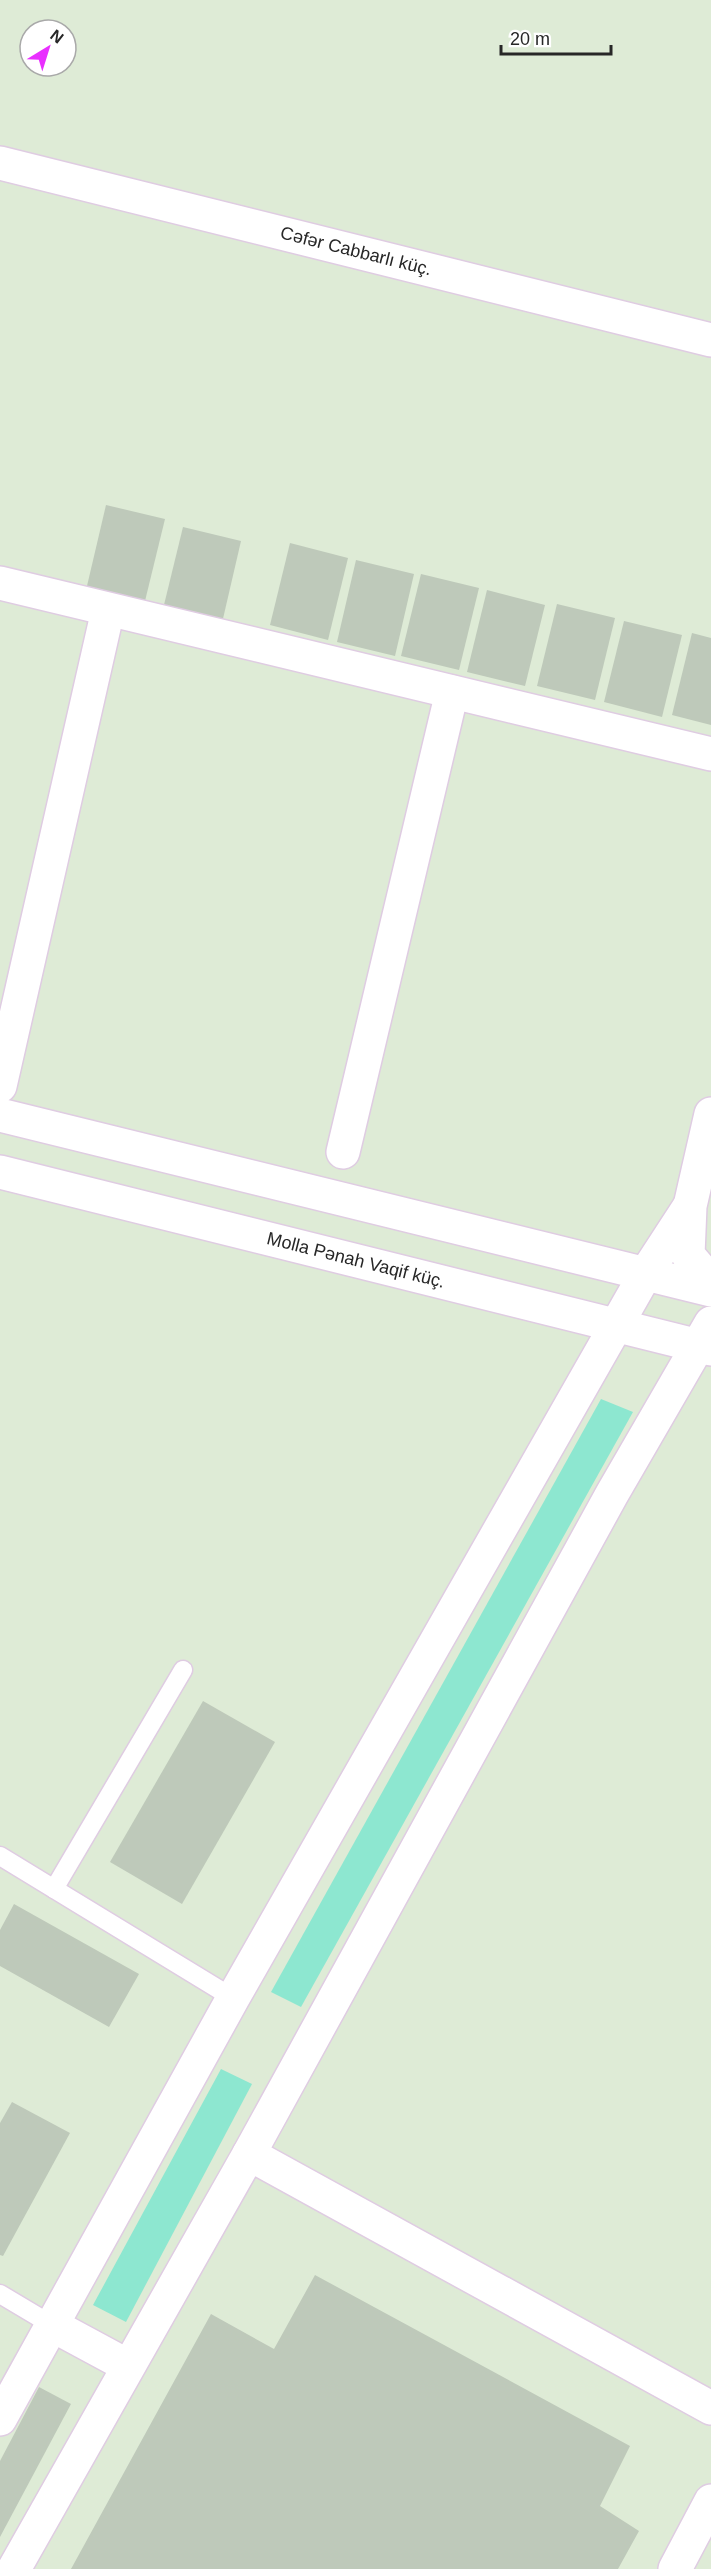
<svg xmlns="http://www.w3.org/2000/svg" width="711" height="2569" font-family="Helvetica,sans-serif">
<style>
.green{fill:#8de7d0}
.building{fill:#bec9ba}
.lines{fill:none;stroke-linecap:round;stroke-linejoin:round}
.lane-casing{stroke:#dfcce2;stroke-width:21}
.street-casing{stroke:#dfcce2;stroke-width:36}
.secondary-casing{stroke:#dfcce2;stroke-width:36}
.lane{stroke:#fff;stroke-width:18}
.street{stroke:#fff;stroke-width:33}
.secondary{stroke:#fff;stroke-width:33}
.labels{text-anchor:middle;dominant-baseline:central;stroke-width:6;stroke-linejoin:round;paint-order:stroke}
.street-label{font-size:18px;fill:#272727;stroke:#fff}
</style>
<rect width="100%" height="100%" fill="#deebd6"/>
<g class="green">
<path d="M601,1399L633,1412L301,2007L271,1992Z"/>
<path d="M221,2069L252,2084L126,2322L93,2305Z"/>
</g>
<g class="building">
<path d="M106,505L165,519L145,601L87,586Z"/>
<path d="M183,527L241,541L222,623L163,609Z"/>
<path d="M290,543L348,558L328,640L270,625Z"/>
<path d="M356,560L414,574L395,656L337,642Z"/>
<path d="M421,574L479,588L459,670L401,656Z"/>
<path d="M487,590L545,605L525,686L467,672Z"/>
<path d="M557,604L615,618L595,700L537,686Z"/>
<path d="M624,621L682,635L662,717L604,702Z"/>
<path d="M692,633L711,638V725L672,715Z"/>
<path d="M203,1701L275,1742L182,1904L110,1862Z"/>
<path d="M14,1904L139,1974L109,2027L0,1966V1930Z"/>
<path d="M12,2102L70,2133L3,2256L0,2255V2123Z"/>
<path d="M315,2275L630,2446L600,2506L639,2531L618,2569H71L211,2314L274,2349Z"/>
<path d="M39,2387L71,2404L0,2537V2461Z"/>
</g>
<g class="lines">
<defs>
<g id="lane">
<path d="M0,1856L233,1998"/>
<path d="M54,1889L183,1670"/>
<path d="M0,2294L52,2325"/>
</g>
<g id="street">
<path d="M0,163L711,340"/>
<path d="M0,583L711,754"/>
<path d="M0,1086L108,610"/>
<path d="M711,1114L690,1206L688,1255L711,1282"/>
<path d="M343,1152L452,692"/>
<path d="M646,1273L689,1207"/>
<path d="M249,2154L711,2408"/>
<path d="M675,2569L711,2501"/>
</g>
<g id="secondary">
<path d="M0,1115L711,1290"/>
<path d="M0,1172L711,1349"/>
<path d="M52,2325L128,2366"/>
<path d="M0,2419L233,1998L646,1273"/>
<path d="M14,2569L249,2154L612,1494L711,1323"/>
</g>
</defs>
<use href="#lane" class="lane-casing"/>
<use href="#street" class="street-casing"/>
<use href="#secondary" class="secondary-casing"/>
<use href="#lane" class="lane"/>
<use href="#street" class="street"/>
<use href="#secondary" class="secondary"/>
</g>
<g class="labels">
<g class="street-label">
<text transform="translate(356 251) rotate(14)">Cəfər Cabbarlı küç.</text>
<text transform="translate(356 1260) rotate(14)">Molla Pənah Vaqif küç.</text>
</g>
</g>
<g transform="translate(48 48) rotate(38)"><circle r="28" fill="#ffffff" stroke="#a9a9a9" stroke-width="1.5"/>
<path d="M0-4.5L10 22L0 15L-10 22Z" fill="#e92fff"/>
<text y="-9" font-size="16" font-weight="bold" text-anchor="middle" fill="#272727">N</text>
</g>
<path d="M501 45v9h110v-9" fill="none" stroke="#272727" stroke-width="3"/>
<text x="510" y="45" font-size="18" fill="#272727" stroke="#ffffff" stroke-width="4.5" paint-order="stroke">20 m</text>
</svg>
